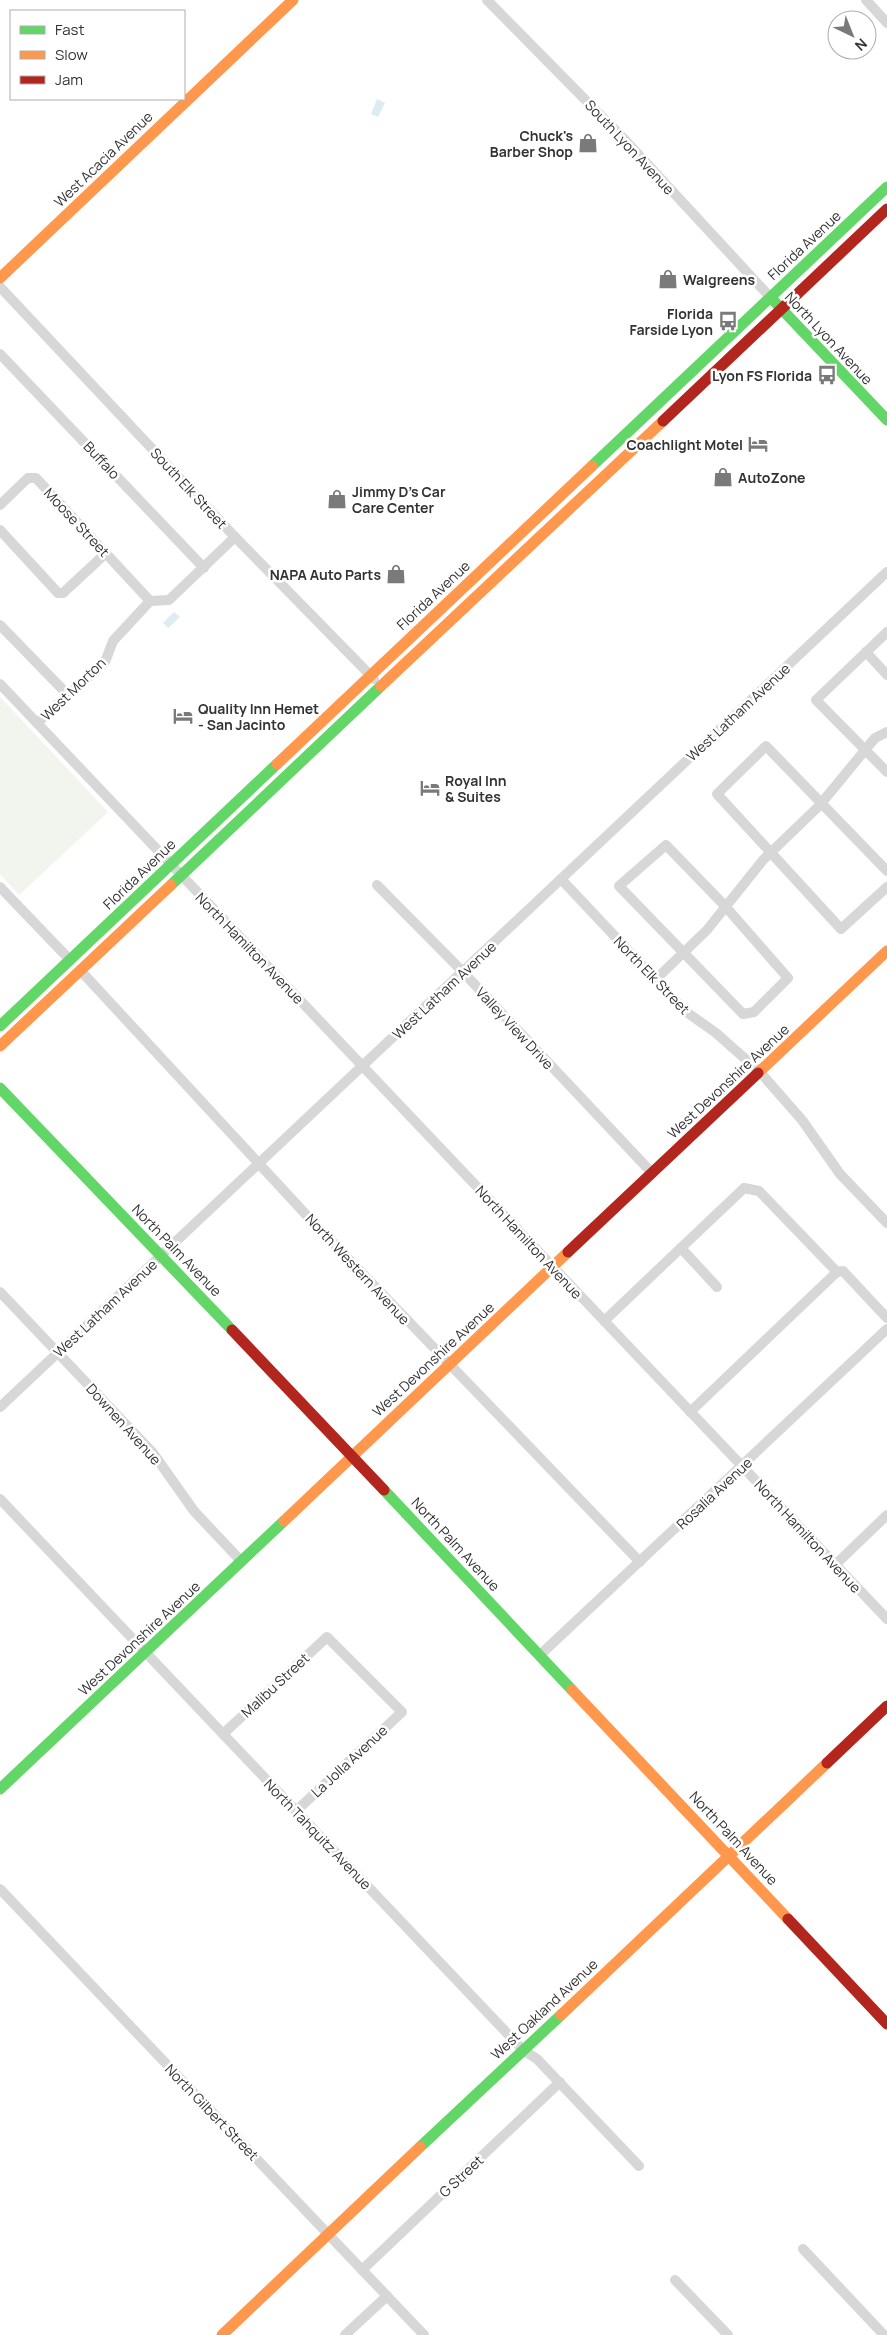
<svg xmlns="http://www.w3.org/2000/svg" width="887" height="2335" font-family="Manrope,sans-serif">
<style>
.green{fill:#f1f5ed}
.water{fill:#ddebf3}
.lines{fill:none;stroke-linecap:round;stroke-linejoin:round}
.street{stroke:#d7d7d7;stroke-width:10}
.fast{stroke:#63d668;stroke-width:11}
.slow{stroke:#ff974d;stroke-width:11}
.jam{stroke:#b3261e;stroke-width:11}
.labels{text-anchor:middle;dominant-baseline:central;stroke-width:5;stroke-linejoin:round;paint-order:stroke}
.poi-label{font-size:14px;font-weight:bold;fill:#333;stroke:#fff;text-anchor:end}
.street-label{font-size:14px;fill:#333;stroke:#fff}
</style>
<rect width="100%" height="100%" fill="#fff"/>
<path class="green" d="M0,697L108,812L19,895L0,874Z"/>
<g class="water">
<path d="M377,99L385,103L378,117L371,114Z"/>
<path d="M174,612L180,617L168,628L163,623Z"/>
</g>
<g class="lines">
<g class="street">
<path d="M487,0L624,139L770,297"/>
<path d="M866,0L887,23"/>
<path d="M0,287L235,537L374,679"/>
<path d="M0,354L204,568"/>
<path d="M0,505L28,478H36L150,601"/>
<path d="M0,530L58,593H63L105,554"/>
<path d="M0,625L68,695"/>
<path d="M887,632L816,700L887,772"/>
<path d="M866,652L887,675"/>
<path d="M0,684L887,1619"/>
<path d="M37,723L105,662L113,641L150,601L169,600L235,537"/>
<path d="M666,845L725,906L788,978L754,1012L743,1014L619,886Z"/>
<path d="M887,871L766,746L717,794L841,929L887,887"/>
<path d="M561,879L685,1011L716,1033L760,1072L802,1120L840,1174L887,1223"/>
<path d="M377,885L463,972L652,1173"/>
<path d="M0,887L70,960"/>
<path d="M80,970L311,1220L640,1562"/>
<path d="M655,980L707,930L763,860L819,806L875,738L887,732"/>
<path d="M681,1248L717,1287"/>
<path d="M0,1292L153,1453L194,1511L241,1561"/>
<path d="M604,1321L744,1188L759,1191L837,1272L843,1271L887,1318"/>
<path d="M0,1407L887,572"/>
<path d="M690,1412L837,1272"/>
<path d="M0,1499L523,2050L537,2059L639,2166"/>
<path d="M835,1565L887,1515"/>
<path d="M540,1655L887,1329"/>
<path d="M223,1734L327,1637L402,1712L296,1811"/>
<path d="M0,1889L424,2335"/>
<path d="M803,2249L884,2335"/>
<path d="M362,2270L560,2082"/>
<path d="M675,2280L728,2335"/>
<path d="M345,2335L387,2296"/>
</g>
<g class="fast">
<path d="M773,300L887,420"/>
<path d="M592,466L887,187"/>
<path d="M171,885L381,686"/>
<path d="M0,1026L277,764"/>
<path d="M0,1088L232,1330"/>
<path d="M384,1490L572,1690"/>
<path d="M0,1789L284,1521"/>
<path d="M420,2147L561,2015"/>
</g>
<g class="slow">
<path d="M0,278L293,0"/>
<path d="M381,686L663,421"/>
<path d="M277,764L592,466"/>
<path d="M0,1046L171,885"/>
<path d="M758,1073L887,951"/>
<path d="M284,1521L568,1252"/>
<path d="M572,1690L788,1919"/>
<path d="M561,2015L827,1763"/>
<path d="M222,2335L420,2147"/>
</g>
<g class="jam">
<path d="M663,421L887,209"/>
<path d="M568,1252L758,1073"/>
<path d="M232,1330L384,1490"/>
<path d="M827,1763L887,1706"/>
<path d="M788,1919L887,2024"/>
</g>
</g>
<defs>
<symbol id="shop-bare" viewBox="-9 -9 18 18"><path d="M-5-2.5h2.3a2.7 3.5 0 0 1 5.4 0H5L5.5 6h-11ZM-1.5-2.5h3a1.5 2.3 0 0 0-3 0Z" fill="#7a7a7a" stroke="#fff" stroke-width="2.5" paint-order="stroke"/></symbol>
<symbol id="bus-bare" viewBox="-9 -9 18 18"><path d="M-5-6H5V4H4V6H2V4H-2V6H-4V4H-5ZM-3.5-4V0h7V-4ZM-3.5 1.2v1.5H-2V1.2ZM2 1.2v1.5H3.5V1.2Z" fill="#7a7a7a" stroke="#fff" stroke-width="2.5" paint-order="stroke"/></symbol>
<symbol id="hotel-bare" viewBox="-9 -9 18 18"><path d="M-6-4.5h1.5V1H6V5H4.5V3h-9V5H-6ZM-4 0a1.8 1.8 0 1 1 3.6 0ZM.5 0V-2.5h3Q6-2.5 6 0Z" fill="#7a7a7a" stroke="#fff" stroke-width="2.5" paint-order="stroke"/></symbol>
</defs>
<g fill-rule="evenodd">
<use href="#shop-bare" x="574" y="129" width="28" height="28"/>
<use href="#shop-bare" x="654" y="265" width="28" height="28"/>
<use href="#bus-bare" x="714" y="307" width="28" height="28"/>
<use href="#bus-bare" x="813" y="361" width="28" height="28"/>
<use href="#hotel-bare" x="744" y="430" width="28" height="28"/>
<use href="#shop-bare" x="709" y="463" width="28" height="28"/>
<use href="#shop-bare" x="323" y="485" width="28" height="28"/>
<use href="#shop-bare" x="382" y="560" width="28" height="28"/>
<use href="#hotel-bare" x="169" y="702" width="28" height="28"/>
<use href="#hotel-bare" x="416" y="774" width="28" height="28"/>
</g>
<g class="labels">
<g class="poi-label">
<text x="573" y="135">Chuck's<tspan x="573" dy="16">Barber Shop</tspan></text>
<text x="683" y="279" text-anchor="start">Walgreens</text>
<text x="713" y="313">Florida<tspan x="713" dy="16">Farside Lyon</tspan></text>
<text x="812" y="375">Lyon FS Florida</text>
<text x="743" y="444">Coachlight Motel</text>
<text x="738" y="477" text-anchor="start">AutoZone</text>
<text x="352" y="491" text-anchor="start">Jimmy D's Car<tspan x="352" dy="16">Care Center</tspan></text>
<text x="381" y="574">NAPA Auto Parts</text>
<text x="198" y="708" text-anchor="start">Quality Inn Hemet<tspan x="198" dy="16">- San Jacinto</tspan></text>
<text x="445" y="780" text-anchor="start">Royal Inn<tspan x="445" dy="16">&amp; Suites</tspan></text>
</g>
<g class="street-label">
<text transform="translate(630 147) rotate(47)">South Lyon Avenue</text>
<text transform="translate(103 159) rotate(-44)">West Acacia Avenue</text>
<text transform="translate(804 245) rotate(-43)">Florida Avenue</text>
<text transform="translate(829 338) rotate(47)">North Lyon Avenue</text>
<text transform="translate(102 460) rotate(47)">Buffalo</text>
<text transform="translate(189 488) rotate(47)">South Elk Street</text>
<text transform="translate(77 522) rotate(47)">Moose Street</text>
<text transform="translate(433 595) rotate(-43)">Florida Avenue</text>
<text transform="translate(73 689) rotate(-44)">West Morton</text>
<text transform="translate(738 712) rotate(-43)">West Latham Avenue</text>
<text transform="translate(139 874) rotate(-44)">Florida Avenue</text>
<text transform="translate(250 948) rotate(46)">North Hamilton Avenue</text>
<text transform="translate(652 975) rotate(46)">North Elk Street</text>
<text transform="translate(444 990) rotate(-43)">West Latham Avenue</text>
<text transform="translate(515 1028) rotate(47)">Valley View Drive</text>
<text transform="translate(728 1081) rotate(-43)">West Devonshire Avenue</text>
<text transform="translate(529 1242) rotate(47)">North Hamilton Avenue</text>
<text transform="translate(177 1250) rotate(46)">North Palm Avenue</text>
<text transform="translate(358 1269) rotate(47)">North Western Avenue</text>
<text transform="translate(105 1308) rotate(-43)">West Latham Avenue</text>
<text transform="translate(433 1359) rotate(-43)">West Devonshire Avenue</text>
<text transform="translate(124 1424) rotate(48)">Downen Avenue</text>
<text transform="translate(714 1493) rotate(-43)">Rosalia Avenue</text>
<text transform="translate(808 1536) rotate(47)">North Hamilton Avenue</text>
<text transform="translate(456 1544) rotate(47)">North Palm Avenue</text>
<text transform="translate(139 1638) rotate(-43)">West Devonshire Avenue</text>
<text transform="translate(275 1685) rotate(-43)">Malibu Street</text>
<text transform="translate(349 1761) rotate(-43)">La Jolla Avenue</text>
<text transform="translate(318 1834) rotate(46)">North Tahquitz Avenue</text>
<text transform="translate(734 1838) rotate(47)">North Palm Avenue</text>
<text transform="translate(544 2009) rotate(-43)">West Oakland Avenue</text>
<text transform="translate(212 2112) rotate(46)">North Gilbert Street</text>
<text transform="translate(461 2176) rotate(-43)">G Street</text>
</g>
</g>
<rect x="10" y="10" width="175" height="90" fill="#ffffff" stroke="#adadad"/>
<rect x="20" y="26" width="25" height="8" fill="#63d668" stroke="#adadad"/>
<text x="55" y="35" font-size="15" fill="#333333">Fast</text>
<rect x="20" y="51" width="25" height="8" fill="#ff974d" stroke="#adadad"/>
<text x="55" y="60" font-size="15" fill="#333333">Slow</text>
<rect x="20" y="76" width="25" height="8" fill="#b3261e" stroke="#adadad"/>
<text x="55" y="85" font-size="15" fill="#333333">Jam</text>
<g transform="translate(852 35) rotate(137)"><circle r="24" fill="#ffffff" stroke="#adadad"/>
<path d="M0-4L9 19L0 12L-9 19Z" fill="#7a7a7a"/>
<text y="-8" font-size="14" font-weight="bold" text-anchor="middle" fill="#333333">N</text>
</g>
</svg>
